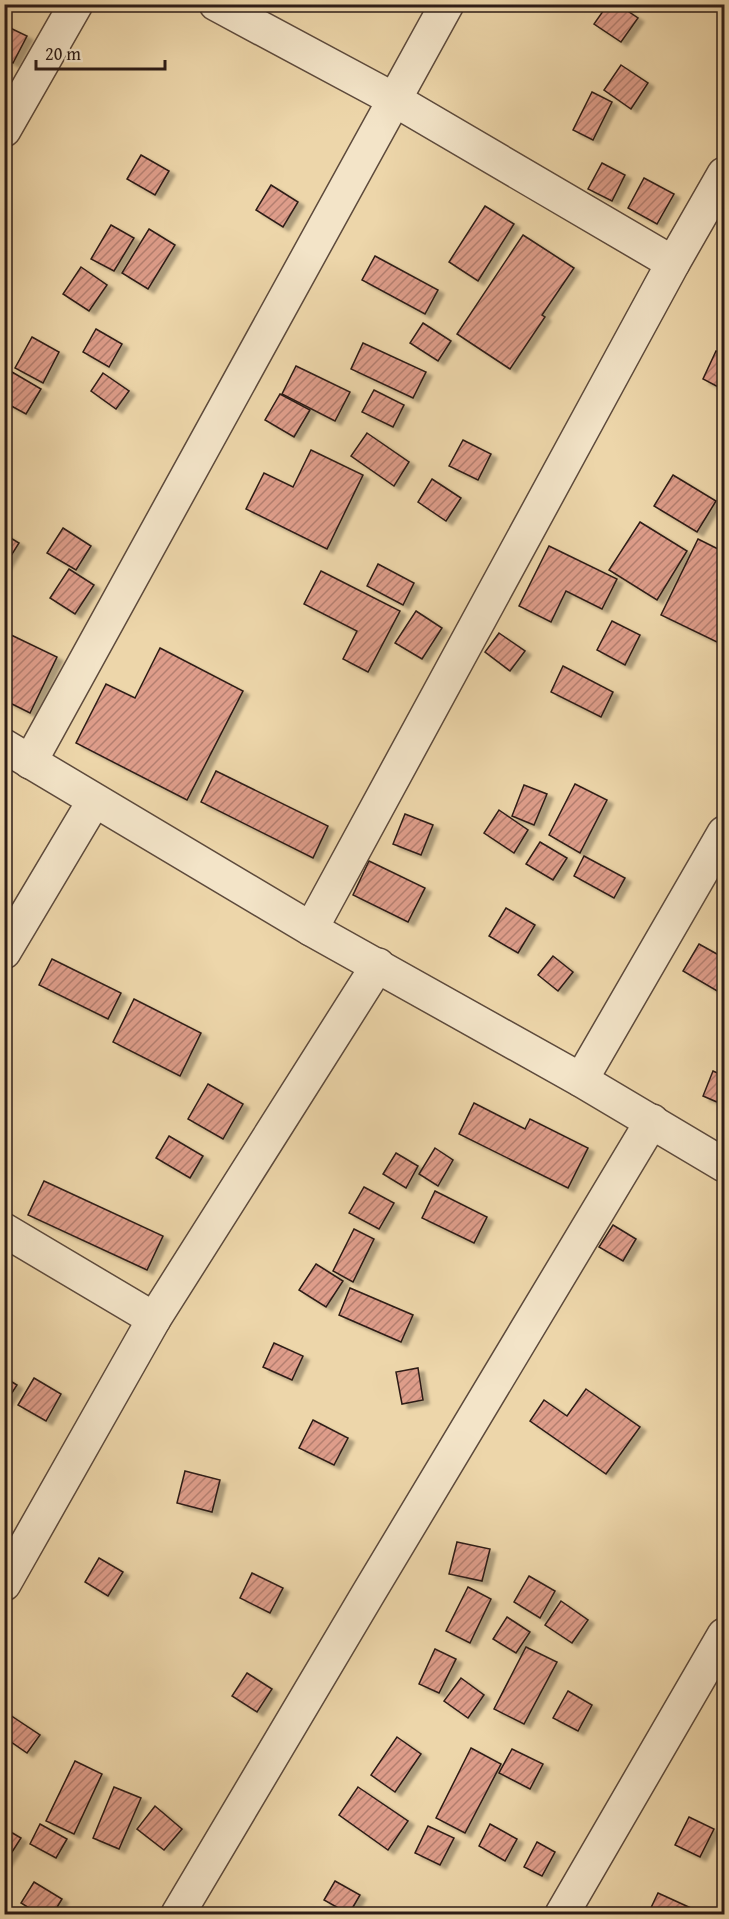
<svg xmlns="http://www.w3.org/2000/svg" width="729" height="1919" font-family="'Gentium Book Plus',serif">
<style>
.building{fill:url(#building-hatch);stroke:#2d1c17;stroke-width:1.5;filter:url(#shadow)}
.lines{fill:none;stroke-linecap:round;stroke-linejoin:round}
.minor-casing{stroke:#5d4a3c;stroke-width:36}
.minor{stroke:#f3e4c8;stroke-width:33}
</style>
<defs>
<pattern id="building-hatch" width="6" height="6" patternUnits="userSpaceOnUse" patternTransform="scale(1.5)"><rect width="6" height="6" fill="#de9d8a"/><path d="M-1 1l2-2M0 6l6-6M5 7l2-2" fill="none" stroke="#b47f70"/></pattern>
<filter id="shadow"><feDropShadow dx="6" dy="4" stdDeviation="1.5" flood-color="#0004"/></filter>
</defs>
<rect width="100%" height="100%" fill="#edd6aa"/>
<filter id="stains"><feTurbulence type="fractalNoise" baseFrequency=".00333" numOctaves="4"/><feColorMatrix values="0 0 0 0 .2 0 0 0 0 .09 0 0 0 0 .02 0 0 0 .5 -.17"/></filter>
<radialGradient id="worn" r=".72"><stop offset=".6" stop-color="#630" stop-opacity="0"/><stop offset="1" stop-color="#630" stop-opacity=".3"/></radialGradient>
<g class="building">
<path d="M608,4H617L638,18L621,42L594,24Z"/>
<path d="M4,25L27,36L13,63L4,58Z"/>
<path d="M621,65L648,83L631,109L604,90Z"/>
<path d="M592,92L612,102L593,140L573,130Z"/>
<path d="M141,155L169,171L155,195L127,179Z"/>
<path d="M602,163L625,175L612,201L588,189Z"/>
<path d="M644,178L674,194L657,224L628,208Z"/>
<path d="M271,185L298,202L283,227L256,210Z"/>
<path d="M485,206L514,224L478,281L449,262Z"/>
<path d="M111,225L134,238L114,271L91,259Z"/>
<path d="M149,229L175,245L148,289L122,273Z"/>
<path d="M523,235L574,268L542,315L545,317L510,369L457,334Z"/>
<path d="M375,256L438,290L425,314L362,280Z"/>
<path d="M81,267L107,285L89,311L63,294Z"/>
<path d="M423,323L451,341L438,361L410,343Z"/>
<path d="M96,329L122,344L109,367L83,352Z"/>
<path d="M32,337L59,352L43,383L15,368Z"/>
<path d="M363,343L426,372L413,398L351,369Z"/>
<path d="M716,351L724,355V390L703,379Z"/>
<path d="M296,366L350,392L335,421L282,394Z"/>
<path d="M12,372L41,389L26,414L4,402V385Z"/>
<path d="M103,373L129,391L116,409L91,391Z"/>
<path d="M374,390L404,405L393,427L362,412Z"/>
<path d="M280,394L310,410L294,437L265,420Z"/>
<path d="M367,433L409,462L394,486L351,456Z"/>
<path d="M463,440L491,454L478,480L449,466Z"/>
<path d="M311,450L363,475L327,549L246,509L264,473L293,487Z"/>
<path d="M673,475L716,501L697,532L654,506Z"/>
<path d="M432,479L461,498L446,521L418,502Z"/>
<path d="M640,522L687,551L657,600L609,570Z"/>
<path d="M63,528L91,546L76,570L47,553Z"/>
<path d="M4,534L19,543L4,567Z"/>
<path d="M698,539L724,552V630L719,643L661,615Z"/>
<path d="M549,546L617,579L602,609L566,591L551,622L519,606Z"/>
<path d="M378,564L414,583L403,605L367,586Z"/>
<path d="M69,569L94,585L75,614L50,598Z"/>
<path d="M321,571L400,611L368,672L343,659L357,631L304,604Z"/>
<path d="M416,611L442,628L422,659L395,643Z"/>
<path d="M612,621L640,635L625,665L597,650Z"/>
<path d="M7,633L57,657L30,713L4,700V638Z"/>
<path d="M499,633L525,651L510,671L485,652Z"/>
<path d="M160,648L243,691L187,800L76,743L106,684L135,698Z"/>
<path d="M563,666L613,692L601,717L551,692Z"/>
<path d="M216,771L328,826L313,858L201,802Z"/>
<path d="M575,784L607,800L580,853L549,835Z"/>
<path d="M524,785L547,794L534,825L512,816Z"/>
<path d="M499,810L528,830L514,853L484,833Z"/>
<path d="M405,814L433,825L421,855L393,844Z"/>
<path d="M540,842L567,858L553,880L526,864Z"/>
<path d="M584,856L625,878L614,898L574,876Z"/>
<path d="M369,861L425,888L408,922L353,895Z"/>
<path d="M506,908L535,925L518,953L489,936Z"/>
<path d="M699,944L724,958V995L683,971Z"/>
<path d="M553,956L573,972L558,991L538,975Z"/>
<path d="M52,959L121,993L108,1019L39,985Z"/>
<path d="M134,999L201,1033L180,1076L113,1042Z"/>
<path d="M713,1071L724,1076V1105L703,1096Z"/>
<path d="M208,1084L243,1104L223,1139L188,1119Z"/>
<path d="M474,1103L525,1129L530,1119L588,1148L568,1188L459,1134Z"/>
<path d="M169,1136L203,1156L190,1178L156,1158Z"/>
<path d="M435,1148L453,1160L438,1186L419,1174Z"/>
<path d="M396,1153L418,1166L406,1188L383,1174Z"/>
<path d="M44,1181L163,1236L147,1270L28,1215Z"/>
<path d="M364,1187L394,1203L379,1229L349,1213Z"/>
<path d="M435,1191L487,1217L474,1243L422,1218Z"/>
<path d="M613,1225L636,1239L623,1261L599,1247Z"/>
<path d="M354,1229L374,1239L353,1282L333,1271Z"/>
<path d="M316,1264L343,1281L326,1307L299,1290Z"/>
<path d="M350,1288L413,1315L401,1342L339,1315Z"/>
<path d="M274,1343L303,1356L292,1380L263,1367Z"/>
<path d="M418,1368L423,1400L402,1404L396,1372Z"/>
<path d="M4,1377L17,1385L4,1405Z"/>
<path d="M34,1378L61,1394L46,1421L18,1405Z"/>
<path d="M586,1389L640,1427L606,1474L530,1421L544,1400L567,1416Z"/>
<path d="M313,1420L348,1438L334,1465L299,1448Z"/>
<path d="M185,1471L220,1480L212,1512L177,1503Z"/>
<path d="M457,1542L490,1549L482,1581L449,1574Z"/>
<path d="M99,1558L123,1572L108,1596L85,1582Z"/>
<path d="M252,1573L283,1588L270,1613L240,1598Z"/>
<path d="M529,1576L555,1591L540,1618L514,1602Z"/>
<path d="M468,1587L491,1599L470,1643L446,1631Z"/>
<path d="M561,1601L588,1620L572,1643L545,1625Z"/>
<path d="M507,1617L530,1632L516,1653L493,1639Z"/>
<path d="M526,1647L557,1662L524,1724L494,1709Z"/>
<path d="M435,1649L456,1659L439,1693L419,1684Z"/>
<path d="M247,1673L272,1689L257,1712L232,1696Z"/>
<path d="M461,1678L484,1695L468,1718L444,1701Z"/>
<path d="M568,1691L592,1705L578,1731L553,1718Z"/>
<path d="M4,1711L40,1735L27,1753L4,1737Z"/>
<path d="M397,1737L421,1754L395,1792L371,1775Z"/>
<path d="M471,1748L501,1764L465,1833L436,1818Z"/>
<path d="M512,1749L543,1764L530,1789L499,1773Z"/>
<path d="M75,1761L102,1774L74,1834L46,1821Z"/>
<path d="M114,1787L141,1798L119,1849L93,1838Z"/>
<path d="M358,1787L408,1821L388,1850L339,1815Z"/>
<path d="M155,1806L182,1829L164,1850L137,1829Z"/>
<path d="M689,1817L714,1829L700,1857L675,1845Z"/>
<path d="M40,1824L67,1839L56,1858L30,1844Z"/>
<path d="M490,1824L517,1839L505,1861L479,1846Z"/>
<path d="M428,1826L454,1838L440,1865L415,1853Z"/>
<path d="M4,1828L21,1838L5,1863H4Z"/>
<path d="M537,1842L555,1852L542,1876L524,1867Z"/>
<path d="M335,1881L360,1895L349,1914L324,1900Z"/>
<path d="M34,1882L62,1899L53,1914H39L21,1903Z"/>
<path d="M658,1893L704,1914H648Z"/>
</g>
<g class="lines">
<defs>
<g id="minor">
<path d="M216,4L395,100L673,263"/>
<path d="M4,130L76,4"/>
<path d="M4,746L311,929L581,1080L724,1165"/>
<path d="M30,762L447,4"/>
<path d="M311,929L673,263L724,174"/>
<path d="M4,952L94,801"/>
<path d="M581,1080L724,833"/>
<path d="M4,1230L154,1319"/>
<path d="M4,1584L154,1319L378,965"/>
<path d="M178,1914L368,1594L652,1121"/>
<path d="M562,1914L724,1635"/>
</g>
</defs>
<use href="#minor" class="minor-casing"/>
<use href="#minor" class="minor"/>
</g>
<rect width="729" height="1919" fill="none" stroke="#edd6aa" stroke-width="24"/>
<rect x="6" y="6" width="717" height="1907" fill="none" stroke="#2d1c17" stroke-width="3"/>
<rect x="12" y="12" width="705" height="1895" fill="none" stroke="#2d1c17" stroke-width="1.5"/>
<path d="M36 60v9h129v-9" fill="none" stroke="#2d1c17" stroke-width="3"/>
<text x="45" y="60" font-size="18" fill="#2d1c17" stroke="#f3e4c8" stroke-width="4.5" paint-order="stroke">20 m</text>
<rect width="100%" height="100%" filter="url(#stains)"/>
<rect width="100%" height="100%" fill="url(#worn)"/>
</svg>
